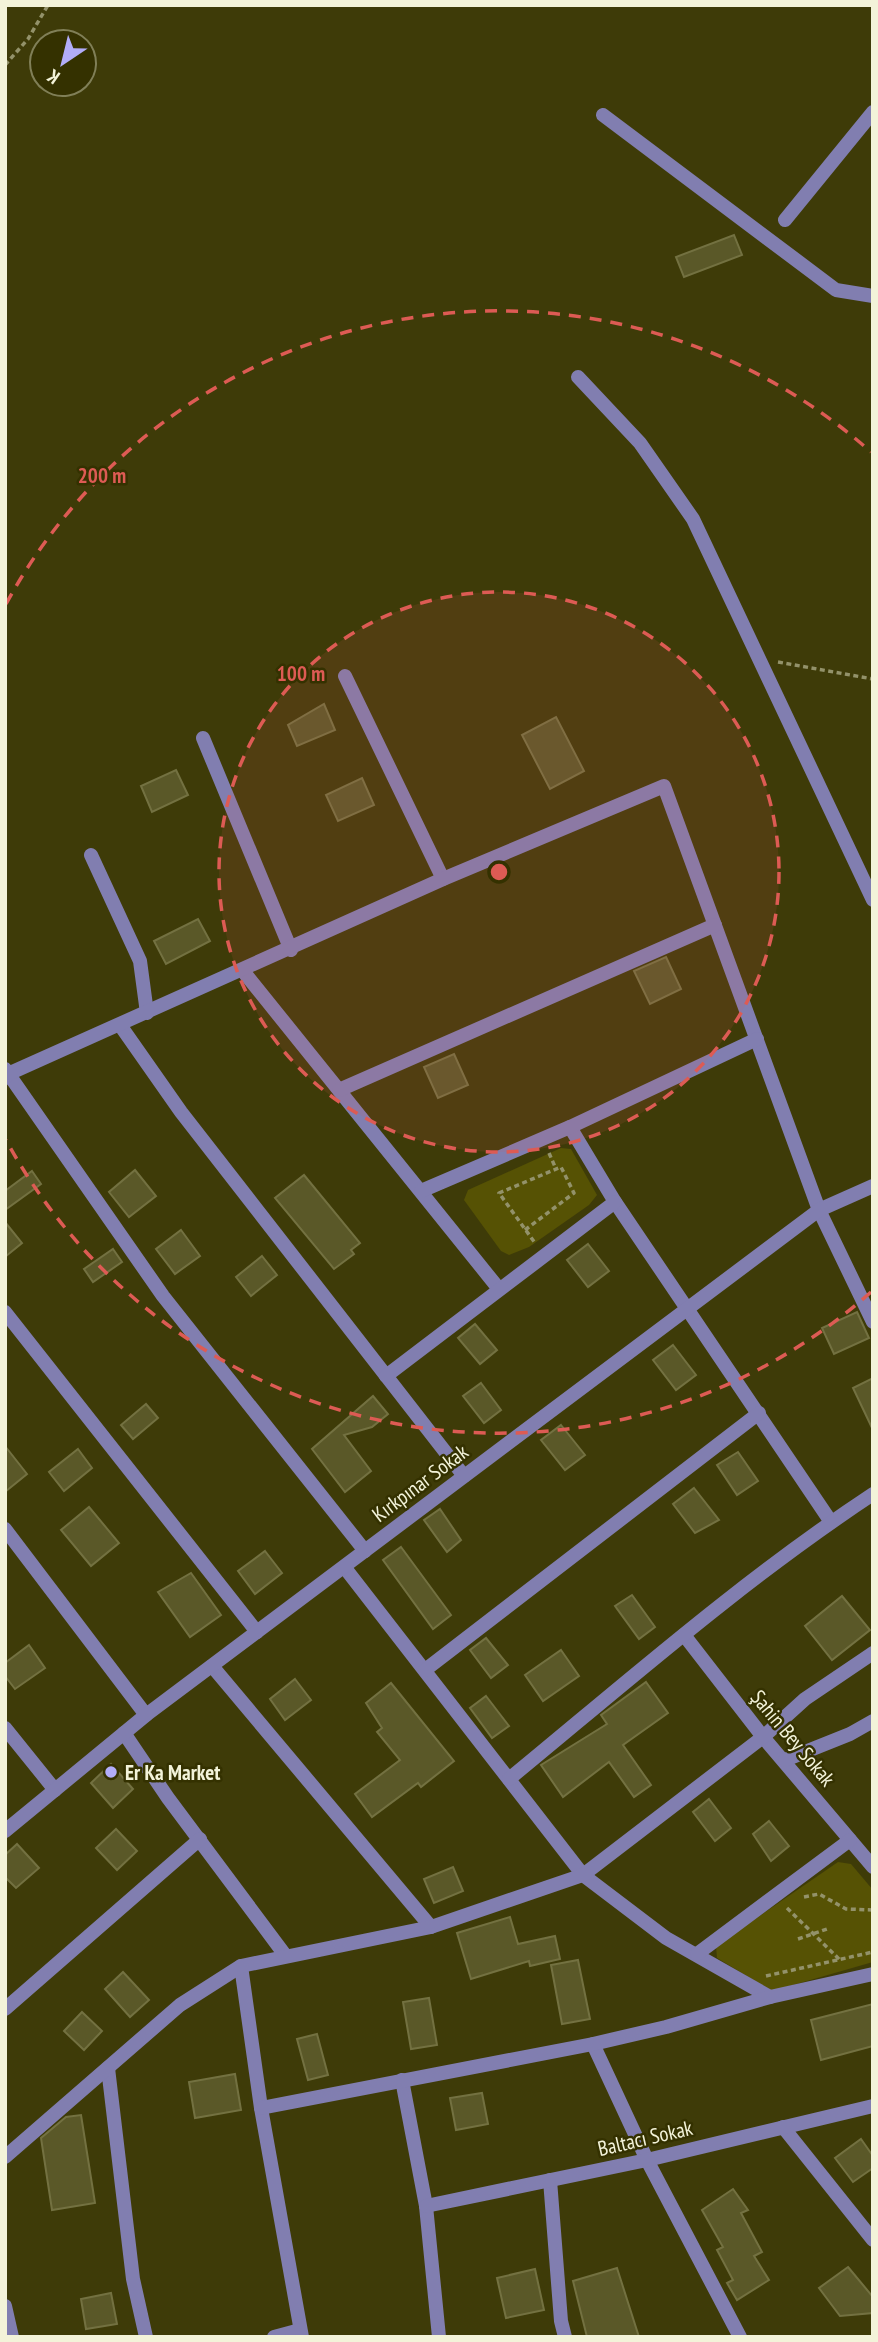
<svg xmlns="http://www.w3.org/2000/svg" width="878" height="2342" font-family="'PT Sans Narrow',sans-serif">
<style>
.green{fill:#565204}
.building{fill:#5a5828;stroke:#737141;stroke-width:2}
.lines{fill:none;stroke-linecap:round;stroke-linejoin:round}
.path{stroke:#93926a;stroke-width:3.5;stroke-dasharray:5 3.5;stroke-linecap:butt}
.minor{stroke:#817eb0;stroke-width:14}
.ring{fill:none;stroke:#dd5b54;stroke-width:3.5;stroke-dasharray:12 9}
.poi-dot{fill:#b2adf9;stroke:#343100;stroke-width:2.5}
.labels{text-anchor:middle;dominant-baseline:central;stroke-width:5;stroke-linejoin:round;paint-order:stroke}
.street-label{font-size:21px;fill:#f3f3d9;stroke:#343100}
.poi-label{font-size:21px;font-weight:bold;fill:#f3f3d9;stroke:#343100;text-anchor:start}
.centre{fill:#dd5b54;stroke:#343100;stroke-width:3.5}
.ring-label{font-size:21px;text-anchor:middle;font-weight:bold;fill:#dd5b54;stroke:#343100;stroke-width:5;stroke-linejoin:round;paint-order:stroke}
</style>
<rect width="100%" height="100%" fill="#3e3b08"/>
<g class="green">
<path d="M561,1148L571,1149L597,1195L589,1205L529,1247L509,1255L501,1251L464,1200L468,1190Z"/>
<path d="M838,1862L851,1864L873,1890V1962L772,1991L717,1958L716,1946Z"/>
</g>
<g class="building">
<path d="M734,235L742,255L684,277L676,257Z"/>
<path d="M324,704L335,730L297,746L288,725Z"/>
<path d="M556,717L584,771L550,789L522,735Z"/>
<path d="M176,770L188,795L152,812L141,786Z"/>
<path d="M362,778L374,805L338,821L326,795Z"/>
<path d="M198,919L210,941L166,964L154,941Z"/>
<path d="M666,957L681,989L650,1004L634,971Z"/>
<path d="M454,1054L468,1085L438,1098L424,1067Z"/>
<path d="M135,1170L156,1196L129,1217L109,1192Z"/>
<path d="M32,1171L41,1184L5,1210V1191Z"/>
<path d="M304,1175L360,1243L351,1250L354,1254L334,1269L275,1198Z"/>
<path d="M5,1222L22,1243L5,1257Z"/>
<path d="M181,1230L200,1256L175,1274L156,1249Z"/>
<path d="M588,1244L609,1271L588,1287L567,1260Z"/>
<path d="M113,1249L122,1262L93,1282L84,1269Z"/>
<path d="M262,1256L277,1275L251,1296L236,1277Z"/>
<path d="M857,1312L869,1338L834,1354L822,1328Z"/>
<path d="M475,1324L497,1350L480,1364L458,1338Z"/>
<path d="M673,1345L696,1375L676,1390L653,1360Z"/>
<path d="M873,1378V1430L853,1388Z"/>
<path d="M481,1383L501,1410L484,1423L463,1396Z"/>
<path d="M373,1396L388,1414L372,1427L344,1435L371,1471L345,1492L312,1449Z"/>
<path d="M146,1404L158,1418L133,1439L121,1425Z"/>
<path d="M561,1425L585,1455L565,1470L541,1440Z"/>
<path d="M5,1446L27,1474L5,1492Z"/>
<path d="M78,1449L92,1468L64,1491L49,1472Z"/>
<path d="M738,1452L758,1481L737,1495L717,1465Z"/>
<path d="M694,1488L719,1520L695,1533L673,1504Z"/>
<path d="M89,1507L119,1543L91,1566L61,1530Z"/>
<path d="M440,1509L461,1540L447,1552L424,1520Z"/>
<path d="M401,1547L451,1615L433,1629L383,1560Z"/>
<path d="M265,1551L282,1573L255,1594L238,1571Z"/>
<path d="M191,1573L221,1615L190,1637L158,1592Z"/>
<path d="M632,1595L655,1627L639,1639L615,1606Z"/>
<path d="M842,1596L870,1630L832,1660L805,1626Z"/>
<path d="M486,1638L508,1665L491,1678L470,1650Z"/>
<path d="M29,1645L45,1668L15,1689L5,1676V1663Z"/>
<path d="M561,1650L579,1676L543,1701L525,1675Z"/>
<path d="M295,1679L311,1700L285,1720L270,1699Z"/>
<path d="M646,1682L668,1713L623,1745L651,1785L634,1797L609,1762L563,1797L541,1765L607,1724L601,1715Z"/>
<path d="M391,1683L454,1761L421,1787L418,1783L372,1817L355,1794L400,1760L377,1732L382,1728L366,1703Z"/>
<path d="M486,1696L509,1726L492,1738L470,1708Z"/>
<path d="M111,1764L133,1789L113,1808L91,1783Z"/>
<path d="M709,1799L731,1828L715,1841L693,1812Z"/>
<path d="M769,1821L789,1846L771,1861L753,1834Z"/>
<path d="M116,1829L137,1851L117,1870L96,1848Z"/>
<path d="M17,1844L39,1868L16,1888L5,1877V1855Z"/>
<path d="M453,1867L463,1891L434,1903L424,1879Z"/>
<path d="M510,1917L518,1944L555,1936L560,1959L530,1966L529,1961L471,1979L457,1933Z"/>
<path d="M578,1960L590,2019L562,2024L551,1965Z"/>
<path d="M123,1972L149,2000L130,2017L105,1989Z"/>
<path d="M429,1998L437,2045L411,2049L403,2002Z"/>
<path d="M873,2004V2046L821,2060L811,2020Z"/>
<path d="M82,2012L102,2031L84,2050L64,2031Z"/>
<path d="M317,2034L328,2075L308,2080L297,2039Z"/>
<path d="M235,2074L241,2110L195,2118L189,2082Z"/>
<path d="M482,2093L488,2124L456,2130L450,2098Z"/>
<path d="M81,2115L95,2203L52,2210L41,2138L66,2117Z"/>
<path d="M861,2139L873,2156V2168L853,2182L835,2158Z"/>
<path d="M733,2189L748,2210L741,2213L762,2252L754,2256L769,2280L737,2300L727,2283L733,2280L717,2250L723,2247L702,2210Z"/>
<path d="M848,2267L873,2297V2313L840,2316L819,2288Z"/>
<path d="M617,2268L639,2337H587L573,2281Z"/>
<path d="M535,2269L544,2310L506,2318L497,2278Z"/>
<path d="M111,2293L117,2324L86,2329L81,2299Z"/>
</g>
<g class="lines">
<g class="path">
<path d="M5,65L28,39L48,5"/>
<path d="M778,662L873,679"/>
<path d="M549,1153L556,1169"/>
<path d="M525,1230L574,1193L561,1167L499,1193L535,1243"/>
<path d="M804,1897L819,1894L846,1909L873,1910"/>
<path d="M787,1908L840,1960"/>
<path d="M798,1939L827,1929"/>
<path d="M766,1976L873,1952"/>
</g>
<g class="minor">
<path d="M603,115L836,290L873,296"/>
<path d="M785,220L873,112"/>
<path d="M578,377L640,443L693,519L873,900"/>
<path d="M345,676L443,879"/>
<path d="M203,738L291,950"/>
<path d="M91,855L140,961L147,1013"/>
<path d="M243,971L499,1289"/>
<path d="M120,1025L181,1112L464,1476"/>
<path d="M5,1069L163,1296L365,1551"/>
<path d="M5,1078L8,1074L443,879L664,786L819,1210L873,1322"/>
<path d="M339,1090L715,925"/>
<path d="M570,1127L615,1202L831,1522"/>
<path d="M421,1191L570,1127L757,1039"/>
<path d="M5,1312L257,1632"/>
<path d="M386,1376L615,1202"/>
<path d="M5,1529L146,1715"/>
<path d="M345,1568L583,1875L666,1938L770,1997"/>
<path d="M684,1635L763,1737L873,1867"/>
<path d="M212,1666L431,1927"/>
<path d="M425,1670L759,1413"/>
<path d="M5,1728L55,1790"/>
<path d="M124,1733L168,1798L285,1955"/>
<path d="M785,1760L850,1734L873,1721"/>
<path d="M509,1779C627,1682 744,1579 873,1494"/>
<path d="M5,1831L146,1715L819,1210L873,1186"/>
<path d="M697,1954L850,1840"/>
<path d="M241,1966L261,2108L302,2337"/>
<path d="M5,2009L200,1839"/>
<path d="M593,2044L647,2160L740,2337"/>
<path d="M108,2068L133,2279L146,2337"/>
<path d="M402,2080L426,2206L439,2337"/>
<path d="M261,2108L593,2044L666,2027L770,1997L873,1974"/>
<path d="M783,2127L873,2240"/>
<path d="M5,2157L180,2005L241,1966L431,1927L583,1875L763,1737L805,1699L873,1653"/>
<path d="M550,2180L561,2321L565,2337"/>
<path d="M426,2206L647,2160L873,2106"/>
<path d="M5,2306L12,2337"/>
<path d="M274,2337L300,2330"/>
</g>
</g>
<circle cx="499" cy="872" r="280" fill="#dd5b54" fill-opacity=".12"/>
<g class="ring">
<circle cx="499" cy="872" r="280"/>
<path d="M871 1292A561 561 0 0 1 6 1140M6 604A561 561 0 0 1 871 452"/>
</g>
<circle class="poi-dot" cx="111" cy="1772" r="7"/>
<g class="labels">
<g class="street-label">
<text transform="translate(420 1483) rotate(-37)">Kırkpınar Sokak</text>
<text transform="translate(793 1738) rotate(50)">Şahin Bey Sokak</text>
<text transform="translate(645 2138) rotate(-13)">Baltacı Sokak</text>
</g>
<g class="poi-label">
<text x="125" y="1772">Er Ka Market</text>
</g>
</g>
<circle cx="499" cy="872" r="10" class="centre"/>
<g class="ring-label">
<text x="102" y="483">200 m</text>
<text x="301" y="681">100 m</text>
</g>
<rect width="878" height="2342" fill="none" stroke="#f3f3d9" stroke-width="14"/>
<g transform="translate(63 63) rotate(215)"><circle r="33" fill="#343100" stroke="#807f57" stroke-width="2"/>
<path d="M0-5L12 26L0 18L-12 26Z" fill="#b2adf9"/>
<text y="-10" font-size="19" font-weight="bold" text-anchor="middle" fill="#f3f3d9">K</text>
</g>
</svg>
